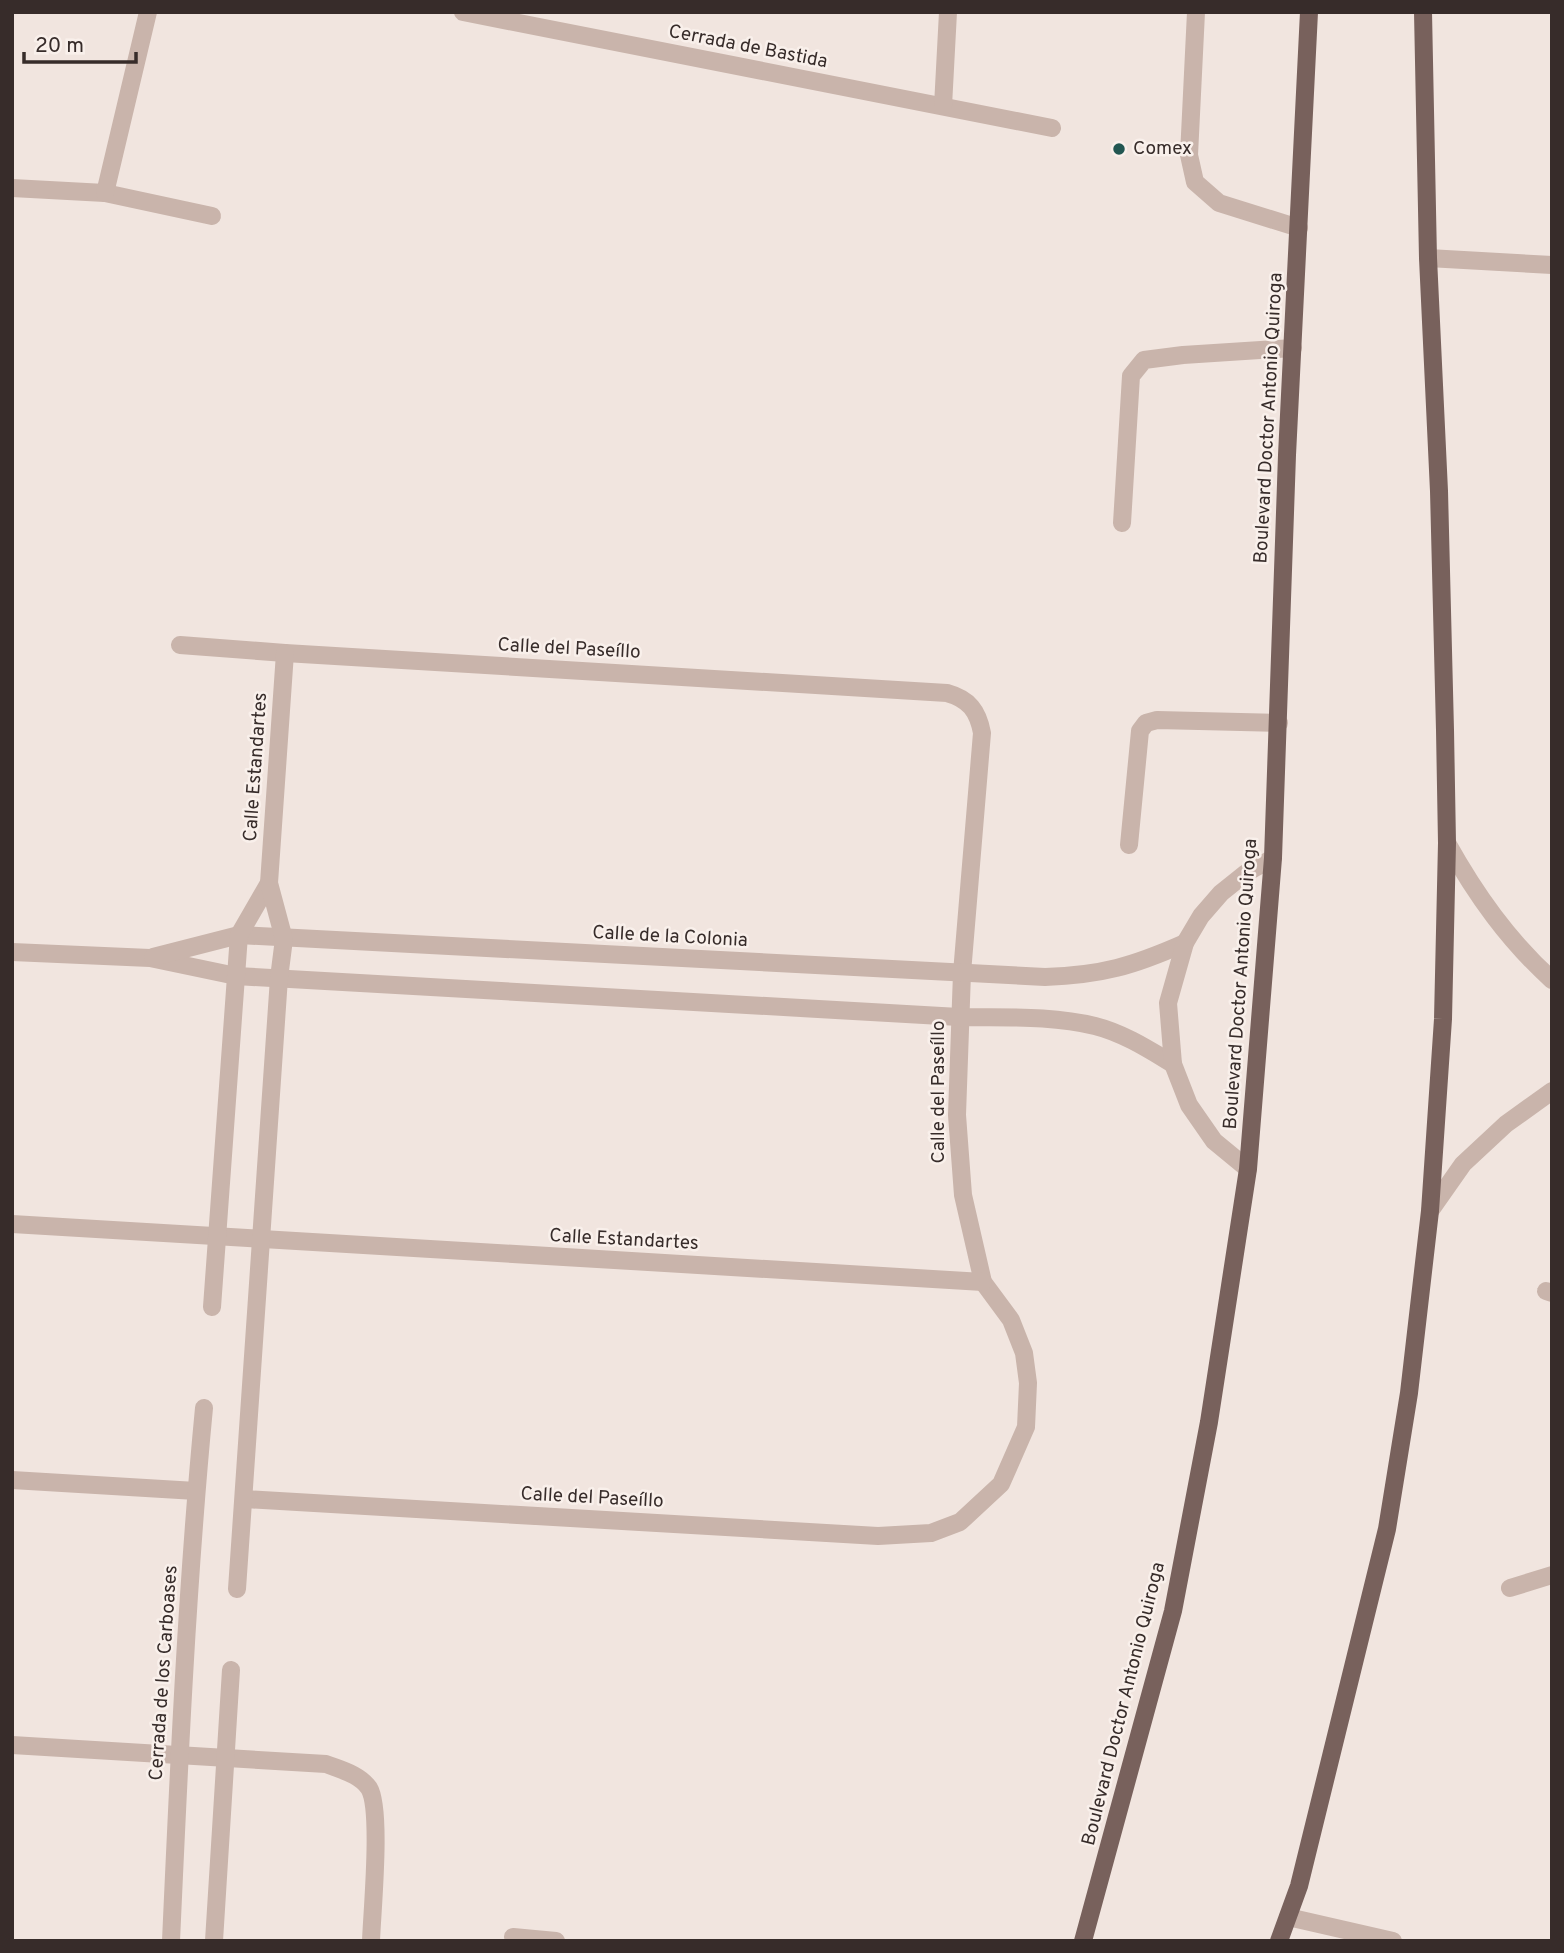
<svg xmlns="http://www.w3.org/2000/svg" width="1564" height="1953" font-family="Overpass,sans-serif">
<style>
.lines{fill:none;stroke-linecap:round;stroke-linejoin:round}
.service{stroke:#c9b4ab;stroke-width:18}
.minor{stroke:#c9b4ab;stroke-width:18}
.primary{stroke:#78615c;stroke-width:18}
.poi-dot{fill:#225651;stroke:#f9f0eb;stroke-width:2.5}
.labels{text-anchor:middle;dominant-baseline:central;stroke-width:5;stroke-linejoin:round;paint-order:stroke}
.street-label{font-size:19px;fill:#372c2a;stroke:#f9f0eb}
.poi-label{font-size:19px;fill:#372c2a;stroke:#f9f0eb;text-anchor:start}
</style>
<rect width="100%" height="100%" fill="#f1e5df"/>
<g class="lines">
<g class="service">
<path d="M1196,12L1189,155L1195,182L1219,203L1299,228"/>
<path d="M1428,258L1552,265"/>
<path d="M1122,523L1131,376L1144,360L1183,355L1293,348"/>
<path d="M1129,845L1140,731L1146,723L1157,720L1279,723"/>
<path d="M1288,1917L1393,1941"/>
<path d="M513,1937L556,1941"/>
</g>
<g class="minor">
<path d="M463,12L1052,128"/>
<path d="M943,106L948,12"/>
<path d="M12,188L105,193L212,216"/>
<path d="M105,193L148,12"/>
<path d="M180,645L285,653L947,693C969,699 978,711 982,733L962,973L957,1115L963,1195L983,1282L1011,1320L1024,1353L1028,1383L1026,1427L1001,1484L960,1522L931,1533L878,1536L245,1499"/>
<path d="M1447,843C1476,895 1508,940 1552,980"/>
<path d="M12,952L150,958L236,976L959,1017C1004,1018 1051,1015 1095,1026C1123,1033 1148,1049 1173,1064"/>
<path d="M153,957L239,935L1045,977C1102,975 1133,966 1185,943"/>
<path d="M1248,1169L1214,1141L1189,1105L1173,1064L1168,1003L1185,943L1201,916L1221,893L1246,873L1273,858"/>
<path d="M1430,1211L1463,1164L1506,1124L1552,1091"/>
<path d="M12,1224L983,1282"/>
<path d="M1546,1291L1552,1293"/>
<path d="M212,1307L239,935L269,883"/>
<path d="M12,1480L196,1491"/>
<path d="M1510,1588L1552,1575"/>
<path d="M237,1589L279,978L284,939L269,883L285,653"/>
<path d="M12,1745L326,1764C341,1770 359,1774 369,1788C382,1809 372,1912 371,1941"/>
<path d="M171,1941C179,1763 187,1585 204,1408"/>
<path d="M214,1941L231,1670"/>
</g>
<g class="primary">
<path d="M1083,1941L1173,1611L1209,1422L1248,1169L1273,858L1287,455L1309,12"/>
<path d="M1279,1941L1299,1886L1387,1529L1409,1393L1430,1211L1443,1019L1447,843L1445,730L1439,491L1428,258L1423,12"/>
</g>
</g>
<circle class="poi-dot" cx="1119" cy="149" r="7"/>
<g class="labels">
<g class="street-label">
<text transform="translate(748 47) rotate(11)">Cerrada de Bastida</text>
<text transform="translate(1269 418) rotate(-87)">Boulevard Doctor Antonio Quiroga</text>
<text transform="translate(569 649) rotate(3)">Calle del Paseíllo</text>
<text transform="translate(256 767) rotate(-86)">Calle Estandartes</text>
<text transform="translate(670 937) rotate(3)">Calle de la Colonia</text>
<text transform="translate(1241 984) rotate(-86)">Boulevard Doctor Antonio Quiroga</text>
<text transform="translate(939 1092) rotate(-90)">Calle del Paseíllo</text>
<text transform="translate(624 1240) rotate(3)">Calle Estandartes</text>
<text transform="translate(592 1498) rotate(3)">Calle del Paseíllo</text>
<text transform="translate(164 1673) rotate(-86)">Cerrada de los Carboases</text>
<text transform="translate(1124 1704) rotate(-76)">Boulevard Doctor Antonio Quiroga</text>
</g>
<g class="poi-label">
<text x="1133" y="149">Comex</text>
</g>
</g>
<rect width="1564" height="1953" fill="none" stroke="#372c2a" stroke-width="28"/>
<path d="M24 52v10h112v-10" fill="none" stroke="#372c2a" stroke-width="3.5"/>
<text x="35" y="52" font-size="21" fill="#372c2a" stroke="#f9f0eb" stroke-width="5" paint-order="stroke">20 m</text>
</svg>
